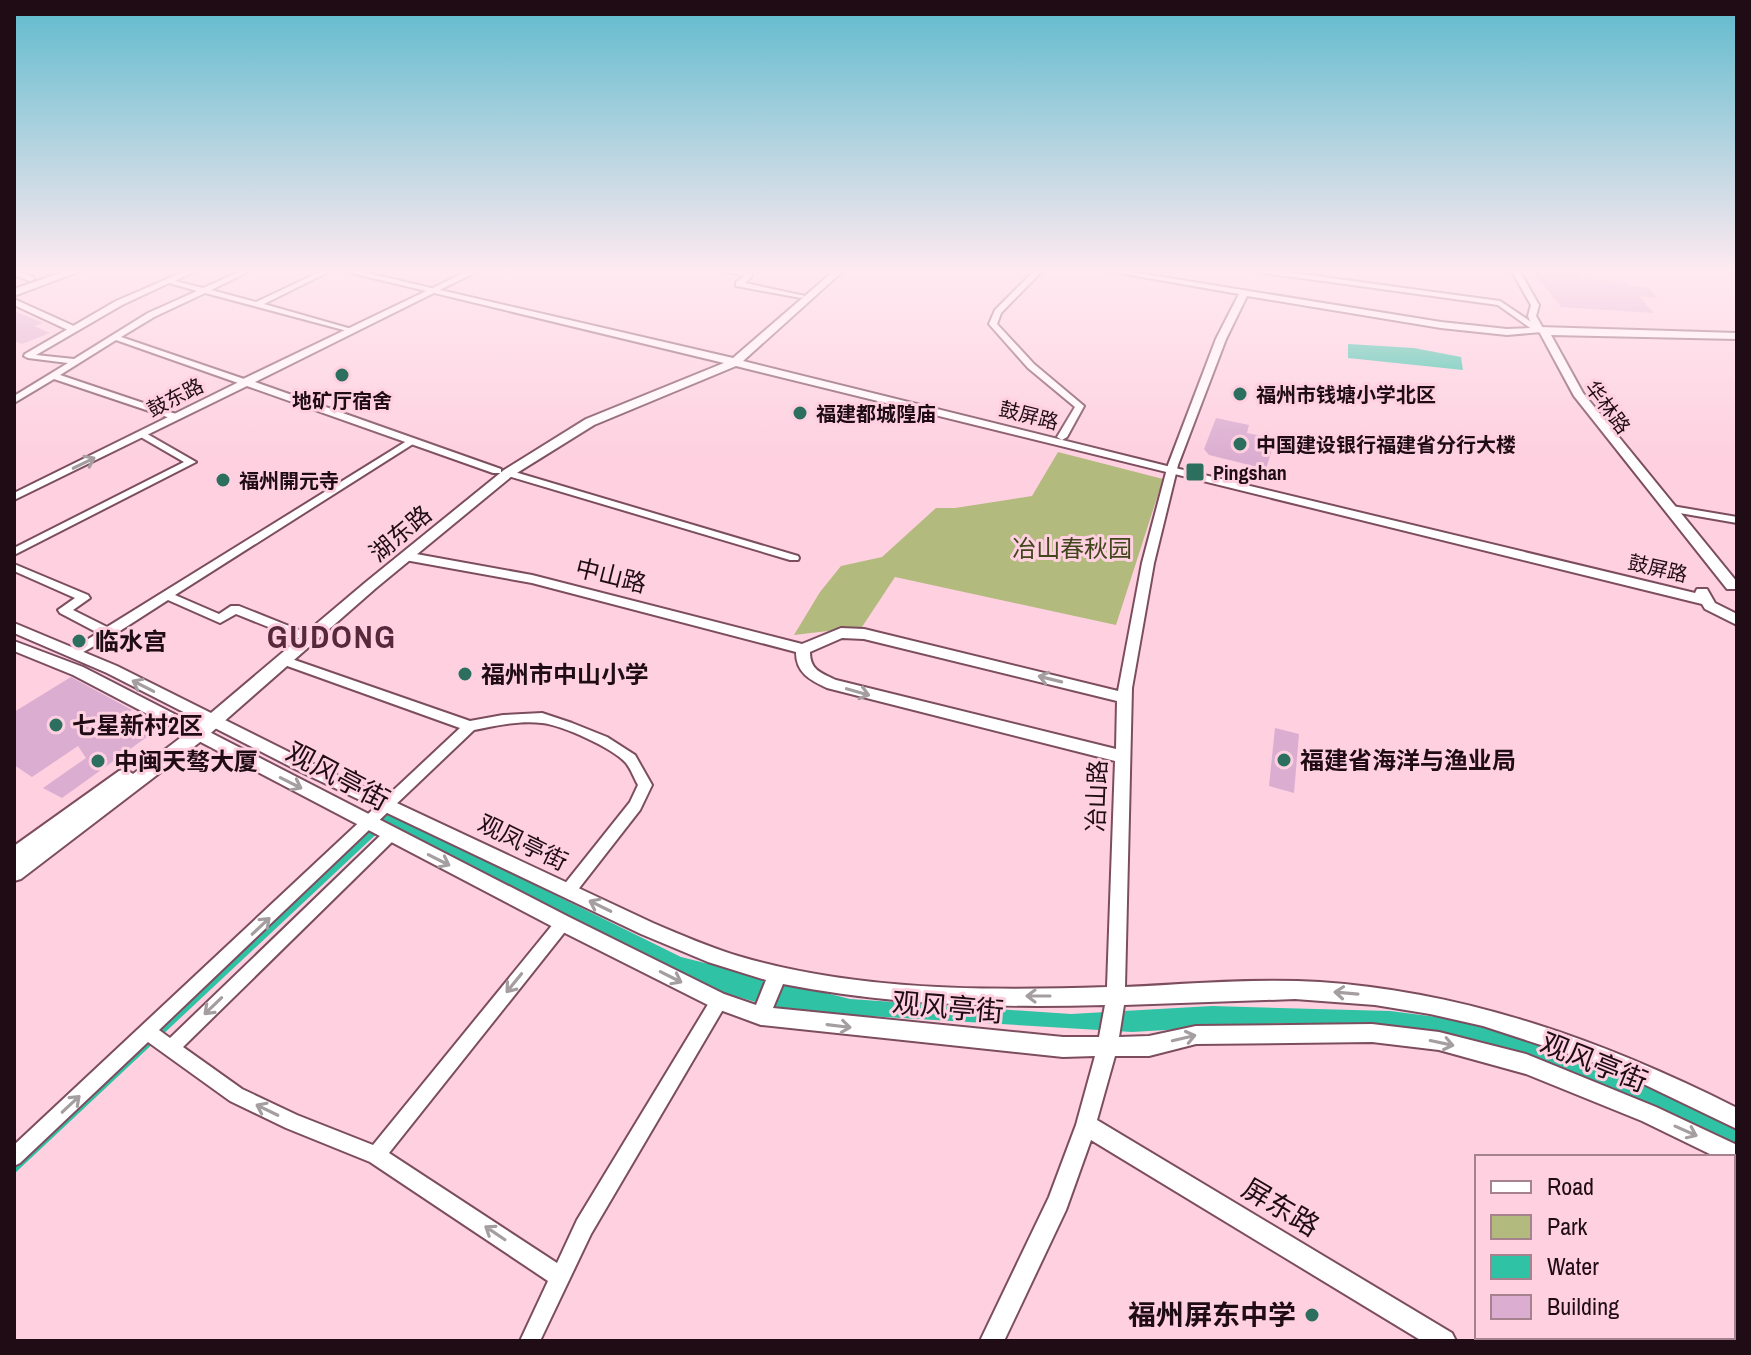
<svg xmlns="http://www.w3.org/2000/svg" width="1751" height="1355" font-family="'Archivo Narrow','Noto Sans SC',sans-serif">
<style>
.green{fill:#b2ba7e}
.water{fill:#2fc2a4}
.building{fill:#dbadd0}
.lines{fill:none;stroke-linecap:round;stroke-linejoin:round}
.minor-casing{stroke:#7c4d5f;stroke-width:4}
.tertiary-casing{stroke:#7c4d5f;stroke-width:4}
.secondary-casing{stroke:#7c4d5f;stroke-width:4}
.primary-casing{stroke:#7c4d5f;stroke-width:4}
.minor{fill:#fff;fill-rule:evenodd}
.tertiary{fill:#fff;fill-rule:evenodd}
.secondary{fill:#fff;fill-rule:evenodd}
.primary{fill:#fff;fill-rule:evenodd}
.oneway{stroke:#a59ea1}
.poi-dot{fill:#2d6f5f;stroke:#fed0e0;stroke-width:3}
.labels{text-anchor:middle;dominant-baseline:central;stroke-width:6;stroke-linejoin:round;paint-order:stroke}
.far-poi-label{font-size:20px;font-weight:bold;fill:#1f0c14;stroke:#fed0e0;text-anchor:start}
.far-street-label{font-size:20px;fill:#1f0c14;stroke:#fed0e0}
.street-label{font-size:24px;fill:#1f0c14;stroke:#fed0e0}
.park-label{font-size:24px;fill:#41461c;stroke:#fed0e0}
.poi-label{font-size:24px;font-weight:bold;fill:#1f0c14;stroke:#fed0e0;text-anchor:start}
.near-street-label{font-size:28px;fill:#1f0c14;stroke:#fed0e0}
.near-poi-label{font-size:28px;font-weight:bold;fill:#1f0c14;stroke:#fed0e0;text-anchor:end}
.district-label{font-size:32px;font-weight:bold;letter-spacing:2px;fill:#55293b;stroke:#fed0e0}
</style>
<rect width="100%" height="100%" fill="#fed0e0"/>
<path class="green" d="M1058,452L1163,479L1116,625L895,577L862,627L794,635L820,592L841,566L882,557L936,508H955L1032,496Z"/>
<g class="water">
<path d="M1348,344L1414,348L1461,357L1463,370L1348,358Z"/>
<path d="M387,812L681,957L850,999L1071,1014L1212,1006L1390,1011L1452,1019L1521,1038L1656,1089L1737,1130V1147L1664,1112L1366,1025L1283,1023L1132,1032L786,1011L708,988L385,826L14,1174V1159Z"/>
</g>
<g class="building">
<path d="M1532,270H1573L1581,279L1627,282L1630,286L1649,288L1657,298L1639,296L1654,313L1561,307Z"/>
<path d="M14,311L43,323L34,326L50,333L22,344L14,341Z"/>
<path d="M1216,418L1249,425L1247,433L1275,439L1266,469L1209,455L1204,449Z"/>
<path d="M71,677L132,710L124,715L149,725L152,729L151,734L62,798L43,788L86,758L78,746L32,777L14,765V712Z"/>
<path d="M1275,728L1299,734L1294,793L1269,786Z"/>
</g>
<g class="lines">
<defs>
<g id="minor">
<path d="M14,270L33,277L34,279L30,281L14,275Z"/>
<path d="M188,270H197L175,281L203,288L244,270H252L211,290L256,302L324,270H332L264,304L355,330L351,332L205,293L154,317L121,337L247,380V384H241L116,340L60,375L179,415V419H173L54,379L14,403V396L68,363L28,358L24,356L25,354L116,301ZM169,283L197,291L148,313L74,359L36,355L122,305Z"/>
<path d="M724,270H735L752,274V276L745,283L805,296L801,298L736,286V282L745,276L725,271Z"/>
<path d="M1035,270H1043L1001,313L997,324L1034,364L1084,406L1067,437L1062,440L1057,437L1075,407L1028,368L989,324L995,310Z"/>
<path d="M1254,270H1271L1500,301L1543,330L1536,332L1498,305L1258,272Z"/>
<path d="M142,431L196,462L14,555V548L184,462L139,436V432Z"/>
<path d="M410,439L415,442L413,444L175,595L219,614L231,606H239L304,632L306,635L304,638H296L236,614L220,623L168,600L112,636L76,656L70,652L72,649L98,633L60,613L58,610L75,598L14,571V564L88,595L90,598L73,610L107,627Z"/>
<path d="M508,470L798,556L799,558L798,560H790L505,475L503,473Z"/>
<path d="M1672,506L1737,517V523L1668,511L1667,509Z"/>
<path d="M283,656L470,721L503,715L542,713L572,723L607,737L635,755L652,785L640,810L573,896L568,897L563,896L561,891L563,886L630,802L638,785C634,778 631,769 626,763C613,748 562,725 542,723C520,720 495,726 474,730L159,1030L170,1038L385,831L390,829L395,831L397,835L395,839L183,1047L242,1089L297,1115L373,1145L558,918L563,916L568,918L571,923L568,928L389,1153L557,1263L577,1220L713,996L719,993L725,996L727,1001L725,1006L591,1234L540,1341H520L548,1281L370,1162L286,1128L230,1101L148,1042L20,1163L14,1166V1145L460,728L279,663L277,660L279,657Z"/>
</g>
<g id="tertiary">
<path d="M470,270H480L255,382L501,469V473H493L247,386L14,500V493L239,382L241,380Z"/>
<path d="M1102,270H1119L1441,322L1507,329L1533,328L1528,316L1531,305L1511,270H1519L1539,305L1536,316L1544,330L1542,332L1507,335L1441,328L1247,296L1226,339L1178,465L1154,563L1132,688L1125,987C1190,984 1255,978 1320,982C1468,992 1606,1042 1737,1108V1129L1631,1078L1587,1060L1483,1026L1430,1014L1375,1005L1295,999L1124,1005L1119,1037L1149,1036L1196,1026L1372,1024L1439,1032L1526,1054L1656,1107L1737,1145V1166L1733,1165V1157H1716L1642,1121L1526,1074L1439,1050L1372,1042L1196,1044L1149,1056H1115L1097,1120L1452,1333L1456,1341H1422L1091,1140L1066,1210L1004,1341H980L1049,1197L1076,1125L1095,1056L1063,1057L761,1025L712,1007L557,929L73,675L14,651V641L83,667L569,917L724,994L756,1005L766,980L708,962L641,934L297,770L107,673L14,633V623L117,666L307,761L653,923C681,935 709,947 738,956C856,991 985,991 1107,987L1115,761L827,688C810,680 796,673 796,652L532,583L405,560L399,556L405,552L532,575L802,644L841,628L864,629L1118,691L1142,563L1168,465L1216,339L1239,294ZM842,638L864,639L1117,701L1116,749L836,680C821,673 810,670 810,652ZM783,984C889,1005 997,1008 1105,1005L1099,1037H1063L773,1008Z"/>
<path d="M14,299L76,327L78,329L70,331L14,305Z"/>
</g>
<g id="secondary">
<path d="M339,270H354L733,358L835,270H844L743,361L1171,467L1695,593L1697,589H1707L1715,603L1737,614V625L1705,609L1702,604L736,366L594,425L512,476L376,588L204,739L21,879L14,881V846L119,771L125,769L133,774L192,729L366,582L504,470L586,419L724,363Z"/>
<path d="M1540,327L1737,333V339L1551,335L1583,393L1737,582V589H1727L1574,396L1540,333L1535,330Z"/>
</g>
<path id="primary" d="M69,270H83L14,296V289Z"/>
</defs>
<use href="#minor" class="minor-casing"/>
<use href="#tertiary" class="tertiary-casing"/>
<use href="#secondary" class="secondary-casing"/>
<use href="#primary" class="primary-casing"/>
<use href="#minor" class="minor"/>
<use href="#tertiary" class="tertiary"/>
<use href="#secondary" class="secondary"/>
<use href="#primary" class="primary"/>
</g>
<defs><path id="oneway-shaft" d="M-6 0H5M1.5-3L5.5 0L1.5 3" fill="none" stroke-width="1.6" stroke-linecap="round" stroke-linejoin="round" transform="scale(2)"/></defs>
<g class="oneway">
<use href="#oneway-shaft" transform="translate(84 463) rotate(-26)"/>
<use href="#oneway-shaft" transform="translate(1050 679) rotate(-166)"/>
<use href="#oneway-shaft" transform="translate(143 686) rotate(-153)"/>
<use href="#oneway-shaft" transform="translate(858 692) rotate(16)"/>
<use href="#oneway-shaft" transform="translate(291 783) rotate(27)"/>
<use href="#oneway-shaft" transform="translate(439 860) rotate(27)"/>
<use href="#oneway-shaft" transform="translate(600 906) rotate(-154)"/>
<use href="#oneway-shaft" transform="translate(261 926) rotate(-43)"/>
<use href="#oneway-shaft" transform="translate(671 977) rotate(27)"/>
<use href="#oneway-shaft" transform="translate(514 983) rotate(129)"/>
<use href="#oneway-shaft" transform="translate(1346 993) rotate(-175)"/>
<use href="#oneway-shaft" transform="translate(1038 996) rotate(180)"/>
<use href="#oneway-shaft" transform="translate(213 1006) rotate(136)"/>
<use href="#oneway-shaft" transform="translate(839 1026) rotate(7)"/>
<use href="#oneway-shaft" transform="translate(1184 1038) rotate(-13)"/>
<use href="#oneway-shaft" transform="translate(1442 1043) rotate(12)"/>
<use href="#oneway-shaft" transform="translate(71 1104) rotate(-43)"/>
<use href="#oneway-shaft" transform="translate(267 1110) rotate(-154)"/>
<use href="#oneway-shaft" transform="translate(1686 1131) rotate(24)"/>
<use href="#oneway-shaft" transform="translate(495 1233) rotate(-146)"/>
</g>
<linearGradient id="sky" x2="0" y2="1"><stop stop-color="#5ebacd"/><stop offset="0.59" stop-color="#ffeaf1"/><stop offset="1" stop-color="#ffeaf1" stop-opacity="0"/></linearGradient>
<rect width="1751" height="459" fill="url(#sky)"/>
<g class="poi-dot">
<circle cx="342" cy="375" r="8"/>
<circle cx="1240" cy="394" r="8"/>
<circle cx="800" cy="413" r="8"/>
<circle cx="1240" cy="444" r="8"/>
<rect x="1185" y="462" width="20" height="20" rx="4"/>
<circle cx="223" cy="480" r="8"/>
<circle cx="79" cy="641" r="8"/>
<circle cx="465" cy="674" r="8"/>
<circle cx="56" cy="725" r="8"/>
<circle cx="1284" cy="760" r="8"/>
<circle cx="98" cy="761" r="8"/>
<circle cx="1312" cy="1315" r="8"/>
</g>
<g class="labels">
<g class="far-poi-label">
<text x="1256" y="394">福州市钱塘小学北区</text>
<text x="342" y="400" text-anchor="middle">地矿厅宿舍</text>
<text x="816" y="413">福建都城隍庙</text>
<text x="1256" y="444">中国建设银行福建省分行大楼</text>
<text x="1213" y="472">Pingshan</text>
<text x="239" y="480">福州開元寺</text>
</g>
<g class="far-street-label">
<text transform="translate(175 397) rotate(-27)">鼓东路</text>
<text transform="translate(1608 407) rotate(53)">华林路</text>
<text transform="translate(1029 415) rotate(14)">鼓屏路</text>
<text transform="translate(1658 568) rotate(13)">鼓屏路</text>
</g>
<g class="street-label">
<text transform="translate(400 533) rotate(-40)">湖东路</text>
<text transform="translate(611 575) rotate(14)">中山路</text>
<text transform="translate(1096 796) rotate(-88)">冶山路</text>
<text transform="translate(523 842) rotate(26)">观凤亭街</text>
</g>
<g class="park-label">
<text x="1072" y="548">冶山春秋园</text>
</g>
<g class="poi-label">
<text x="95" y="641">临水宫</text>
<text x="481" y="674">福州市中山小学</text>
<text x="72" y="725">七星新村2区</text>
<text x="1300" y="760">福建省海洋与渔业局</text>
<text x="114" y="761">中闽天骜大厦</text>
</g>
<g class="near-street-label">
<text transform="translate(338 776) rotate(28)">观风亭街</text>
<text transform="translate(948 1007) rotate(5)">观风亭街</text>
<text transform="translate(1594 1062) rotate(22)">观风亭街</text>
<text transform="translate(1281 1207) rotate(31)">屏东路</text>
</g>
<g class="near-poi-label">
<text x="1296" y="1315">福州屏东中学</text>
</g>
<g class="district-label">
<text x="332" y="636">GUDONG</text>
</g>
</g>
<rect width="1751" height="1355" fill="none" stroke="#1f0c14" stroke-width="32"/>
<rect x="1475" y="1155" width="260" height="184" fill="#fed0e0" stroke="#a5828e" stroke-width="2"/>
<rect x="1491" y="1181" width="40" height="12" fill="#ffffff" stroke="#a5828e" stroke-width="2"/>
<text x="1547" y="1195" font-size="24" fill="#1f0c14">Road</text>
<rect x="1491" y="1215" width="40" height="24" fill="#b2ba7e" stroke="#a5828e" stroke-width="2"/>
<text x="1547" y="1235" font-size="24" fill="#1f0c14">Park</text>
<rect x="1491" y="1255" width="40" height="24" fill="#2fc2a4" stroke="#a5828e" stroke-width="2"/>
<text x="1547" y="1275" font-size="24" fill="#1f0c14">Water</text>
<rect x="1491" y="1295" width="40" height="24" fill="#dbadd0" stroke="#a5828e" stroke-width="2"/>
<text x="1547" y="1315" font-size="24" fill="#1f0c14">Building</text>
</svg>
